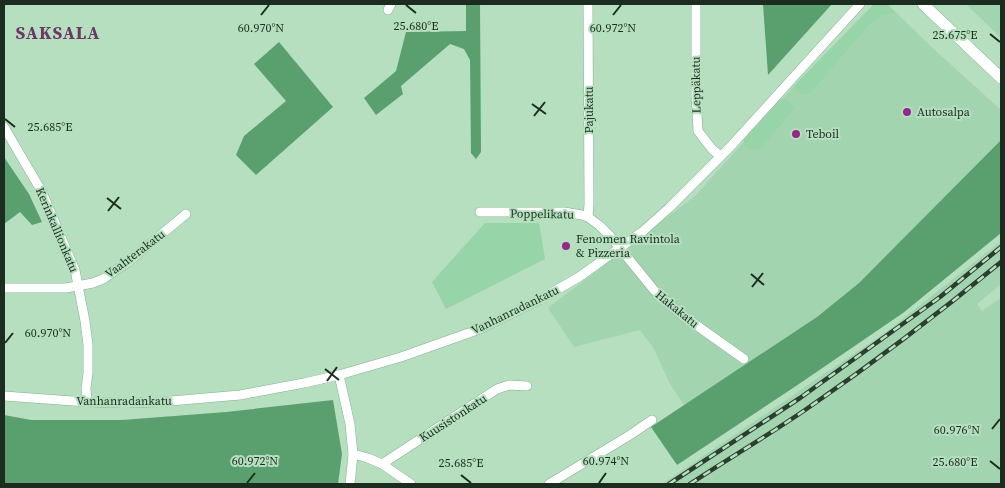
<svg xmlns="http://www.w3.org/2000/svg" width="1005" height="488" font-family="'Source Serif 4',serif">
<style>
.built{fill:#a3d4b0}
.green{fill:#97d4a7}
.forest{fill:#5aa06f}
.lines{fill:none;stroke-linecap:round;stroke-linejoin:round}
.minor-casing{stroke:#86af91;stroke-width:10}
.major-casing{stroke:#86af91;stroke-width:12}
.minor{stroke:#fff;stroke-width:9}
.major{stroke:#fff;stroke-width:11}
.rail-casing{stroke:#2c3e30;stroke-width:4.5}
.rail{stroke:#b5dfbf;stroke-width:2.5;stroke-dasharray:8;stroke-linecap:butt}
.ticks{fill:none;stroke:#1c2c20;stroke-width:2}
.poi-dot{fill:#95298a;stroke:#b5dfbf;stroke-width:2}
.labels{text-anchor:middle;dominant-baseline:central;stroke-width:4;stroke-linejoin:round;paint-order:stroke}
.street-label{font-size:12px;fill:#1c2c20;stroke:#b5dfbf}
.poi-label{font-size:12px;fill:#1c2c20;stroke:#b5dfbf;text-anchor:start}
.district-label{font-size:18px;font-weight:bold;letter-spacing:1px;fill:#6d3765;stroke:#b5dfbf}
.ticks-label{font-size:12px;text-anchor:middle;fill:#1c2c20;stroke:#b5dfbf;stroke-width:4;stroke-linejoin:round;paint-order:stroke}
</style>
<rect width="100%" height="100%" fill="#b5dfbf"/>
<g class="built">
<path d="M874,4H887L937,52L1001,110V140L859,283L817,317L720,383L684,405L670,384L654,349L640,330L574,347L548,308L695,196L795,85Z"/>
<path d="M966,4H1001V38Z"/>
<path d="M1001,241V284L977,304L982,311L1001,298V484H662L886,332Z"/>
</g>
<g class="green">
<path d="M874,4H887L896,13L882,15L866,28L823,79L810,93L805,95L796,91L795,85Z"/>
<path d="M781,99H786L791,103L794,109L762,147C756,150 750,151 744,146V139Z"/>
<path d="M485,223H539L545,259L446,309L432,282Z"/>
</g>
<g class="forest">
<path d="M466,4H480L481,152L476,159L471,153L470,60L464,49L450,44L401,86L403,94L376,115L364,98L396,71L406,32L466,31Z"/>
<path d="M763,4H832L768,75Z"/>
<path d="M279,42L333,107L256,175L236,155L244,136L286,101L254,64Z"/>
<path d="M1001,140V233L903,313L796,386L677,465L651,427L817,317L859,283Z"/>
<path d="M4,157L29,194L42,222L32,225L20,212L4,224Z"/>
<path d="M333,400L342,454L338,484H4V415L31,420H122L226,412Z"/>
</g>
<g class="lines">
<defs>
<g id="minor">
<path d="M696,4V96L698,131L712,149L720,156"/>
<path d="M388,10L391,4"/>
<path d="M4,127L42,192L75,270L85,321L88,345V373L86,388L87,402"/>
<path d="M480,212H564L582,215L588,217L600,226L610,236L654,290L682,315L744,359"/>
<path d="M588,217L589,204L588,4"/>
<path d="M4,288H66L93,283L103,279L128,262L186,214"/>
<path d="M339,375L350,424L353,454L350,484"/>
<path d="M4,396L87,402L124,403L159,402L240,395L304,383L339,375L401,357L480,329L539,300L579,277L642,232L669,208L731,146L860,4"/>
<path d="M353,454L368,458L382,464L411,484"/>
<path d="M382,464L497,389L509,385L527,386"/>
<path d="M549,484L630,435L652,420"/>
</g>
<path id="major" d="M923,4L1001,78"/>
</defs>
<use href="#minor" class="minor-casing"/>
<use href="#major" class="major-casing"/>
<use href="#minor" class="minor"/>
<use href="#major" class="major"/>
<defs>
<g id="rail">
<path d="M669,484L800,398L940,297L1001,247"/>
<path d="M690,484C728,459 767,436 805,410C872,364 938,314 1001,262"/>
</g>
</defs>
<use href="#rail" class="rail-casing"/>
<use href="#rail" class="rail"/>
</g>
<path class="ticks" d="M406,5L416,13M261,15L269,5M613,15L621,5M990,34L1000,42M532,104L546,114M534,116L545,102M5,119L15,127M107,198L121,209M108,211L119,197M751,274L764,285M752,287L763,273M5,343L13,333M325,369L339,380M327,381L337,367M992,429L1000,419M990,461L1000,469M461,475L471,483M247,483L255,473M599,483L606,473"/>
<g class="poi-dot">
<circle cx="907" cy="112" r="5"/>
<circle cx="796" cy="134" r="5"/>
<circle cx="566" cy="246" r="5"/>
</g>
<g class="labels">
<g class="street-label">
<text transform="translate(696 85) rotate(-91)">Leppäkatu</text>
<text transform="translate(589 110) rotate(-90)">Pajukatu</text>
<text transform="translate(542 214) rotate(1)">Poppelikatu</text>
<text transform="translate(57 230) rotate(67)">Kerinkallionkatu</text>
<text transform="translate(135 254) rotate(-37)">Vaahterakatu</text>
<text transform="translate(677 309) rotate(39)">Hakakatu</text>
<text transform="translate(515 310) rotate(-26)">Vanhanradankatu</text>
<text x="124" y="401">Vanhanradankatu</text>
<text transform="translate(453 418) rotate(-33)">Kuusistonkatu</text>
</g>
<g class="poi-label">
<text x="917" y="112">Autosalpa</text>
<text x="806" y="134">Teboil</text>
<text x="576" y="239">Fenomen Ravintola<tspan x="576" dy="14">&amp; Pizzeria</tspan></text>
</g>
<g class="district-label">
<text x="58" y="32">SAKSALA</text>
</g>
</g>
<g class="ticks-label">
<text x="416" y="30">25.680°E</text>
<text x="261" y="32">60.970°N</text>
<text x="613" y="32">60.972°N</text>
<text x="955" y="39">25.675°E</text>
<text x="50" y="131">25.685°E</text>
<text x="48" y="337">60.970°N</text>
<text x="957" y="434">60.976°N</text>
<text x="255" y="465">60.972°N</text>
<text x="606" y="465">60.974°N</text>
<text x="955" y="466">25.680°E</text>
<text x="461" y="467">25.685°E</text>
</g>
<rect width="1005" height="488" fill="none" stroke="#1c2c20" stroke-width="10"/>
</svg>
